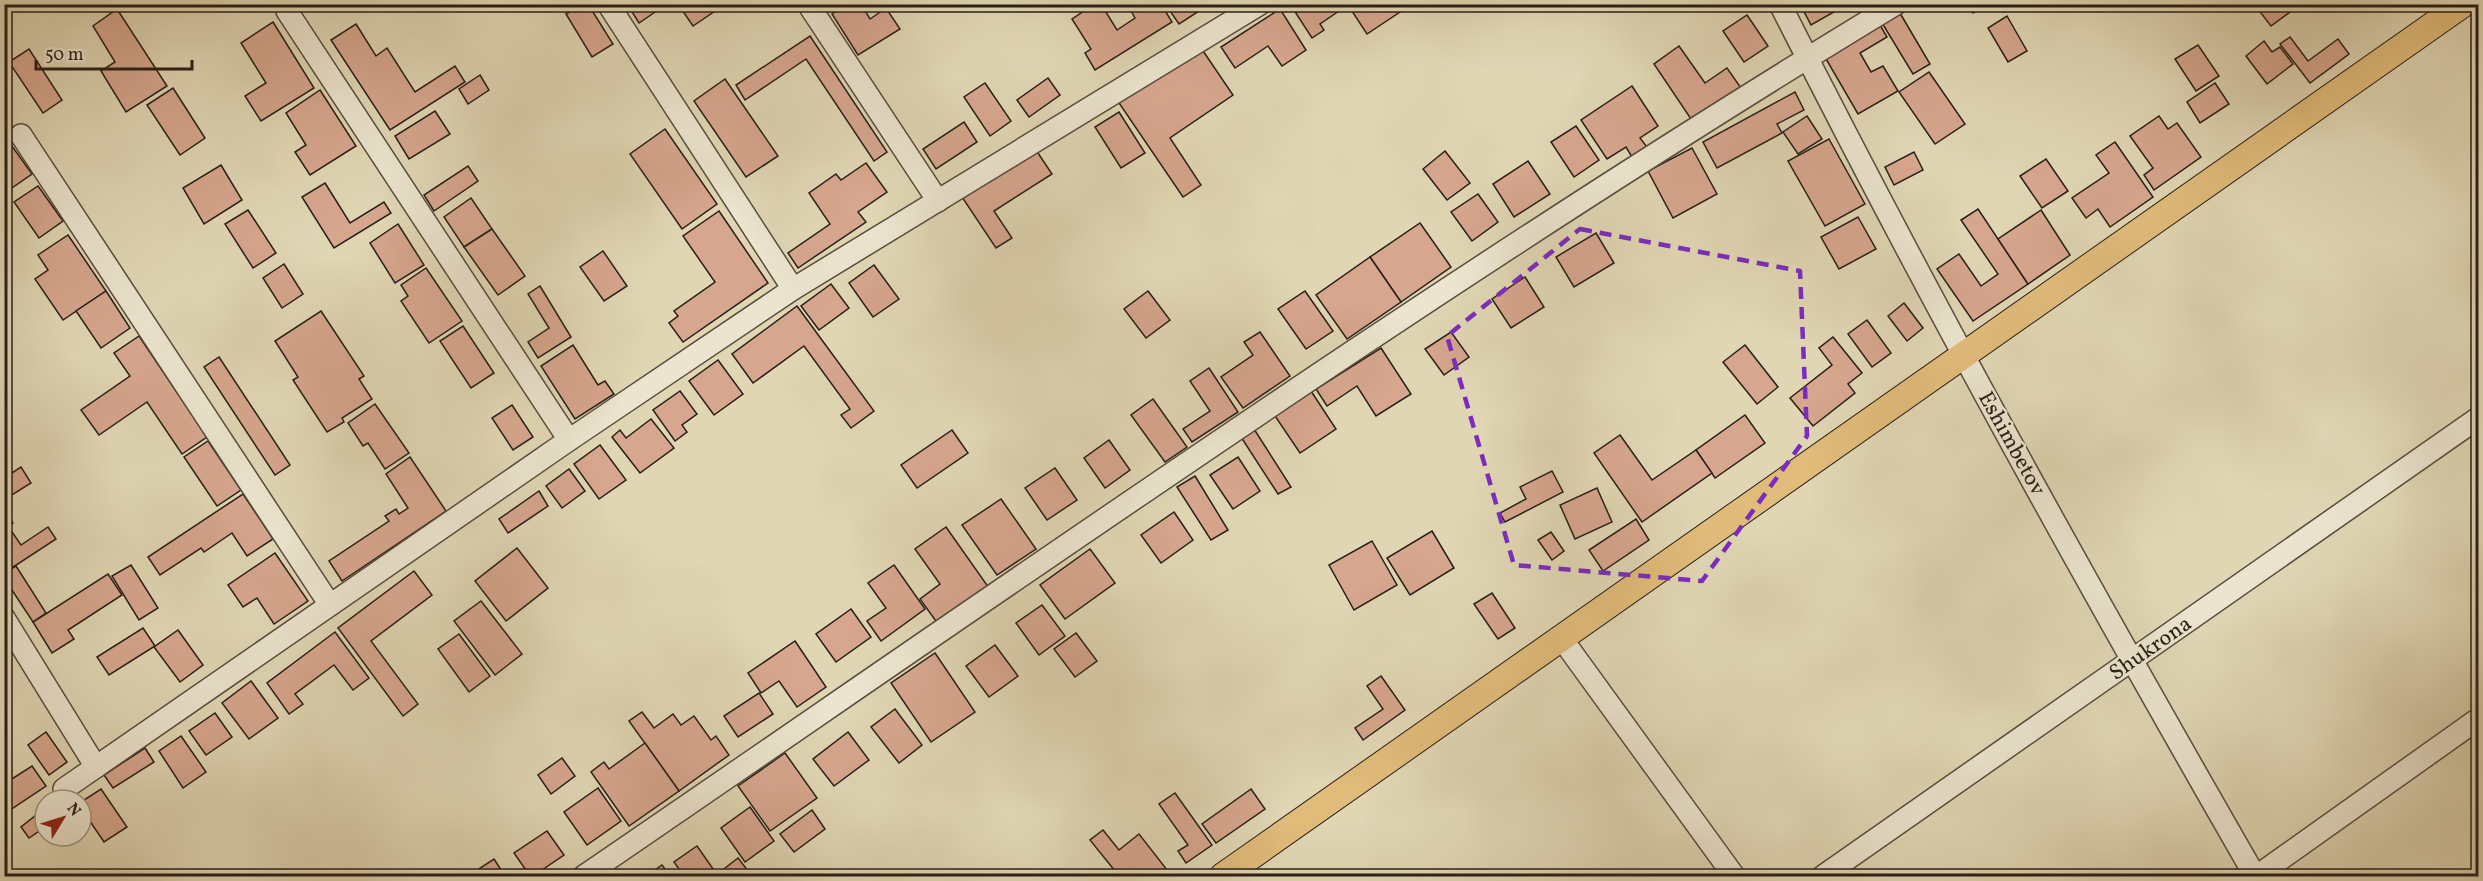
<svg xmlns="http://www.w3.org/2000/svg" width="2483" height="881" font-family="Vollkorn,serif">
<style>
.building{fill:#d6a68e;stroke:#291f16;stroke-width:1.5}
.lines{fill:none;stroke-linecap:round;stroke-linejoin:round}
.minor-casing{stroke:#574d3e;stroke-width:24}
.major-casing{stroke:#291f16;stroke-width:28}
.minor{stroke:#ebe4ce;stroke-width:21}
.major{stroke:#e0bb7a;stroke-width:26}
.marked{fill:none;stroke:#7b2cbf;stroke-width:4.5;stroke-dasharray:12 8;stroke-linejoin:round}
.labels{text-anchor:middle;dominant-baseline:central;stroke-width:5;stroke-linejoin:round;paint-order:stroke}
.street-label{font-size:22px;fill:#291f16;stroke:#ebe4ce}
</style>
<rect width="100%" height="100%" fill="#e0d6b4"/>
<filter id="stains"><feTurbulence type="fractalNoise" baseFrequency=".00333" numOctaves="4"/><feColorMatrix values="0 0 0 0 .2 0 0 0 0 .09 0 0 0 0 .02 0 0 0 .5 -.17"/></filter>
<radialGradient id="worn" r=".72"><stop offset=".6" stop-color="#630" stop-opacity="0"/><stop offset="1" stop-color="#630" stop-opacity=".3"/></radialGradient>
<g class="building">
<path d="M582,4H588L613,44L592,57L566,14Z"/>
<path d="M627,4H662L664,6L639,23Z"/>
<path d="M678,4H715L718,9L693,26Z"/>
<path d="M847,4H861L870,19L886,8L900,29L858,55L832,14Z"/>
<path d="M1080,4H1101L1117,30L1135,18L1127,4H1161L1172,22L1095,70L1085,53L1091,49L1072,19L1084,11Z"/>
<path d="M1173,4H1210L1179,24L1168,8Z"/>
<path d="M1290,4H1404L1406,8L1367,34L1348,5L1320,24L1324,30L1312,38Z"/>
<path d="M1800,4H1848L1811,25Z"/>
<path d="M1968,4H1987L1973,13Z"/>
<path d="M2000,4H2017L2004,12Z"/>
<path d="M2254,4H2301L2271,26Z"/>
<path d="M1897,8L1930,64L1913,74L1879,18Z"/>
<path d="M117,9L167,86L126,112L101,71L115,62L93,26Z"/>
<path d="M1280,9L1306,50L1282,66L1268,46L1235,68L1221,47Z"/>
<path d="M1747,15L1768,46L1744,62L1723,31Z"/>
<path d="M2007,16L2027,51L2008,62L1988,28Z"/>
<path d="M1877,20L1887,37L1860,53L1871,72L1883,66L1898,91L1858,114L1822,52Z"/>
<path d="M273,22L314,88L261,121L245,96L266,83L241,43Z"/>
<path d="M356,24L376,56L387,48L415,92L455,66L465,82L390,130L331,40Z"/>
<path d="M810,36L887,152L874,161L806,59L745,100L736,85Z"/>
<path d="M2290,37L2308,61L2338,39L2349,54L2310,83L2280,44Z"/>
<path d="M2264,41L2272,52L2280,47L2293,64L2267,84L2246,56Z"/>
<path d="M1199,45L1233,95L1170,138L1201,185L1183,197L1117,100Z"/>
<path d="M2198,45L2219,76L2196,91L2175,59Z"/>
<path d="M1679,46L1705,83L1727,68L1741,88L1693,122L1654,64Z"/>
<path d="M29,49L62,100L43,113L9,62Z"/>
<path d="M1929,72L1965,124L1935,144L1899,92Z"/>
<path d="M480,75L489,90L468,104L459,89Z"/>
<path d="M1048,78L1060,95L1029,117L1017,100Z"/>
<path d="M725,79L778,156L746,177L694,101Z"/>
<path d="M985,83L1011,121L990,136L964,97Z"/>
<path d="M2215,83L2229,104L2200,123L2187,102Z"/>
<path d="M1632,86L1658,126L1640,138L1647,147L1632,157L1626,147L1607,159L1581,120Z"/>
<path d="M173,88L205,138L180,155L147,105Z"/>
<path d="M320,90L356,146L310,175L295,152L306,145L286,113Z"/>
<path d="M1795,92L1804,110L1777,124L1782,133L1717,168L1703,142Z"/>
<path d="M435,111L450,134L409,159L395,136Z"/>
<path d="M1119,112L1145,153L1121,168L1095,127Z"/>
<path d="M1807,116L1822,139L1798,154L1783,132Z"/>
<path d="M2159,116L2168,129L2177,123L2201,157L2154,190L2144,175L2153,168L2130,136Z"/>
<path d="M964,122L977,142L936,169L923,149Z"/>
<path d="M1576,126L1599,160L1574,177L1551,142Z"/>
<path d="M665,129L717,204L682,229L630,154Z"/>
<path d="M4,135L32,174L6,192L4,189Z"/>
<path d="M1829,139L1865,204L1825,226L1788,161Z"/>
<path d="M2115,142L2153,197L2110,227L2098,209L2086,218L2072,198L2109,173L2096,155Z"/>
<path d="M1692,148L1717,194L1673,218L1648,171Z"/>
<path d="M1036,150L1052,174L994,211L1012,238L996,248L962,197Z"/>
<path d="M1445,151L1470,183L1447,200L1423,169Z"/>
<path d="M1914,152L1923,170L1894,185L1885,167Z"/>
<path d="M2046,159L2068,191L2042,208L2020,176Z"/>
<path d="M1528,161L1550,194L1514,217L1493,184Z"/>
<path d="M866,163L887,192L858,212L866,222L798,268L788,253L830,224L809,193L836,174L841,180Z"/>
<path d="M221,165L242,200L204,224L183,188Z"/>
<path d="M468,166L478,181L434,211L424,195Z"/>
<path d="M325,183L350,223L384,202L391,213L334,248L302,197Z"/>
<path d="M38,186L63,221L39,238L14,202Z"/>
<path d="M1478,194L1498,222L1472,241L1451,212Z"/>
<path d="M471,198L492,229L464,247L444,217Z"/>
<path d="M1978,209L2028,284L1973,321L1937,269L1959,254L1981,286L1998,274L1961,220Z"/>
<path d="M248,210L276,253L253,268L225,224Z"/>
<path d="M2041,210L2070,255L2028,284L1998,239Z"/>
<path d="M719,211L768,283L683,342L669,323L678,316L674,311L715,282L683,236Z"/>
<path d="M1858,217L1876,249L1839,269L1821,237Z"/>
<path d="M1420,223L1451,267L1401,302L1370,257Z"/>
<path d="M398,224L424,265L395,283L370,243Z"/>
<path d="M492,229L525,276L498,295L464,247Z"/>
<path d="M1596,233L1614,263L1574,287L1556,257Z"/>
<path d="M68,235L106,291L63,320L35,279L48,270L38,255Z"/>
<path d="M603,251L627,286L604,301L580,267Z"/>
<path d="M1370,257L1401,302L1347,339L1316,295Z"/>
<path d="M284,264L303,294L282,308L263,278Z"/>
<path d="M874,265L899,299L873,317L849,283Z"/>
<path d="M426,268L462,321L429,343L401,301L408,296L401,285Z"/>
<path d="M1525,277L1544,307L1511,328L1492,299Z"/>
<path d="M831,284L849,308L819,330L801,306Z"/>
<path d="M540,286L571,337L538,358L528,342L549,328L528,294Z"/>
<path d="M106,291L130,328L101,348L76,311Z"/>
<path d="M1148,291L1170,320L1146,338L1124,309Z"/>
<path d="M1305,291L1333,331L1306,349L1278,309Z"/>
<path d="M1904,303L1923,328L1907,341L1888,316Z"/>
<path d="M797,306L874,411L851,428L841,415L850,409L804,346L753,383L732,354Z"/>
<path d="M321,311L364,376L359,379L372,399L342,418L344,422L327,432L293,380L298,377L275,341Z"/>
<path d="M1867,320L1891,353L1872,367L1848,334Z"/>
<path d="M463,326L494,373L471,388L440,341Z"/>
<path d="M1260,332L1290,376L1243,408L1221,377L1253,355L1244,342Z"/>
<path d="M1451,332L1469,357L1444,375L1425,349Z"/>
<path d="M139,336L207,437L182,454L147,402L99,435L81,410L130,376L114,353Z"/>
<path d="M1833,337L1862,373L1848,384L1855,393L1813,426L1790,398L1832,365L1819,348Z"/>
<path d="M573,345L598,385L605,381L614,394L575,419L541,366Z"/>
<path d="M1745,345L1778,387L1757,404L1723,362Z"/>
<path d="M1381,348L1411,394L1376,416L1357,386L1327,406L1316,389Z"/>
<path d="M219,357L290,465L275,475L204,367Z"/>
<path d="M718,360L743,394L714,415L689,381Z"/>
<path d="M1209,368L1238,412L1192,442L1183,429L1210,411L1190,381Z"/>
<path d="M680,391L697,414L682,425L687,432L675,441L653,410Z"/>
<path d="M1311,391L1336,429L1300,453L1275,416Z"/>
<path d="M1153,399L1187,447L1165,462L1131,415Z"/>
<path d="M375,404L409,453L385,469L368,443L363,446L348,423Z"/>
<path d="M512,405L533,437L513,450L492,418Z"/>
<path d="M1745,415L1765,443L1715,478L1696,450Z"/>
<path d="M651,419L674,448L640,473L612,437L620,430L626,438Z"/>
<path d="M1254,429L1291,487L1278,494L1241,437Z"/>
<path d="M952,430L968,453L917,488L901,465Z"/>
<path d="M1620,435L1652,480L1696,450L1712,473L1642,522L1594,453Z"/>
<path d="M1109,440L1130,470L1105,488L1084,458Z"/>
<path d="M208,441L241,490L217,506L184,457Z"/>
<path d="M600,445L626,480L599,499L574,464Z"/>
<path d="M410,457L446,511L342,581L329,561L389,521L385,516L396,509L399,514L408,508L386,474Z"/>
<path d="M1238,457L1260,491L1233,509L1210,475Z"/>
<path d="M21,467L31,483L4,500V478Z"/>
<path d="M1055,468L1077,500L1047,520L1025,488Z"/>
<path d="M569,469L585,491L562,508L546,486Z"/>
<path d="M1552,471L1563,492L1505,522L1500,513L1526,499L1520,487Z"/>
<path d="M1195,476L1228,530L1211,540L1177,487Z"/>
<path d="M1597,488L1612,522L1575,539L1560,505Z"/>
<path d="M539,491L548,506L508,533L499,519Z"/>
<path d="M243,494L273,539L247,556L232,533L204,552L201,548L160,575L148,557Z"/>
<path d="M1001,499L1036,549L997,575L962,525Z"/>
<path d="M4,509L13,523L4,528Z"/>
<path d="M1174,512L1193,540L1161,563L1141,535Z"/>
<path d="M1636,519L1649,540L1603,571L1589,550Z"/>
<path d="M8,526L21,545L48,527L56,539L4,573V528Z"/>
<path d="M946,527L989,588L938,624L920,599L940,584L915,549Z"/>
<path d="M1432,531L1454,568L1410,595L1387,558Z"/>
<path d="M1551,532L1564,551L1552,560L1538,540Z"/>
<path d="M1372,541L1397,585L1354,610L1329,565Z"/>
<path d="M517,548L548,588L506,621L475,581Z"/>
<path d="M1090,549L1115,583L1065,619L1040,585Z"/>
<path d="M275,553L308,601L274,624L257,598L243,607L228,585Z"/>
<path d="M131,565L158,608L139,620L112,576Z"/>
<path d="M894,565L925,609L881,641L867,621L886,608L868,583Z"/>
<path d="M16,566L46,613L33,622L4,578V573Z"/>
<path d="M414,571L432,595L371,641L418,704L403,716L338,628Z"/>
<path d="M108,574L122,595L68,630L74,639L52,653L33,622Z"/>
<path d="M1492,593L1515,628L1498,639L1474,604Z"/>
<path d="M481,601L522,654L495,675L454,621Z"/>
<path d="M1042,605L1065,636L1039,655L1016,623Z"/>
<path d="M851,609L871,637L836,662L816,634Z"/>
<path d="M143,628L155,646L109,675L97,657Z"/>
<path d="M178,630L203,665L180,682L154,647Z"/>
<path d="M335,632L369,678L353,690L334,665L295,694L303,704L289,714L267,683Z"/>
<path d="M1076,633L1097,661L1075,677L1054,649Z"/>
<path d="M459,634L490,676L469,692L438,649Z"/>
<path d="M795,641L826,687L797,707L779,681L761,693L748,673Z"/>
<path d="M995,645L1018,676L989,697L966,666Z"/>
<path d="M935,653L975,712L931,742L891,683Z"/>
<path d="M1381,676L1405,710L1363,740L1355,728L1383,709L1367,686Z"/>
<path d="M251,681L278,718L249,739L222,703Z"/>
<path d="M759,693L773,714L738,737L724,716Z"/>
<path d="M895,709L922,745L899,763L871,727Z"/>
<path d="M642,712L654,728L673,714L681,725L694,716L711,740L716,736L729,755L679,791L629,721Z"/>
<path d="M215,713L232,737L206,755L189,731Z"/>
<path d="M46,732L67,762L49,775L28,745Z"/>
<path d="M848,732L869,760L834,786L813,759Z"/>
<path d="M181,736L206,772L183,788L159,751Z"/>
<path d="M645,743L679,791L629,826L591,772L604,762L609,769Z"/>
<path d="M145,748L154,762L113,788L104,775Z"/>
<path d="M785,753L817,798L770,831L738,786Z"/>
<path d="M562,758L575,776L551,794L538,775Z"/>
<path d="M32,766L46,786L4,814V784Z"/>
<path d="M598,788L621,821L587,845L564,812Z"/>
<path d="M101,789L127,827L104,842L81,808V802Z"/>
<path d="M1251,789L1265,809L1216,843L1202,824Z"/>
<path d="M1175,793L1212,845L1186,863L1178,851L1188,845L1159,804Z"/>
<path d="M750,807L774,841L745,862L721,828Z"/>
<path d="M45,808V827L29,838L21,827Z"/>
<path d="M812,810L825,829L794,852L780,834Z"/>
<path d="M1103,830L1119,850L1139,834L1171,875L1119,876L1090,840Z"/>
<path d="M547,831L564,855L533,876H530L514,853Z"/>
<path d="M697,846L718,876H684L674,862Z"/>
<path d="M738,858L752,876H729L724,869Z"/>
<path d="M494,859L505,876H468Z"/>
<path d="M662,865L670,876H646Z"/>
</g>
<g class="lines">
<defs>
<g id="minor">
<path d="M608,4L793,289"/>
<path d="M808,4L938,201"/>
<path d="M1780,4C1929,300 2090,589 2255,876"/>
<path d="M287,11L569,440"/>
<path d="M21,135L330,605"/>
<path d="M4,618L96,767"/>
<path d="M1562,639L1734,876"/>
<path d="M64,789L569,440L793,289L1260,4"/>
<path d="M584,876C1017,580 1447,276 1896,4"/>
<path d="M1823,876L2478,418"/>
<path d="M2257,876L2478,719"/>
</g>
<path id="major" d="M1223,876L2463,4"/>
</defs>
<use href="#minor" class="minor-casing"/>
<use href="#major" class="major-casing"/>
<use href="#minor" class="minor"/>
<use href="#major" class="major"/>
</g>
<path class="marked" d="M1580,229L1800,271L1807,436L1702,581L1514,565L1447,336Z"/>
<g class="labels">
<g class="street-label">
<text transform="translate(2011 444) rotate(61)">Eshimbetov</text>
<text transform="translate(2151 649) rotate(-35)">Shukrona</text>
</g>
</g>
<rect width="2483" height="881" fill="none" stroke="#e0d6b4" stroke-width="24"/>
<rect x="6" y="6" width="2471" height="869" fill="none" stroke="#291f16" stroke-width="3"/>
<rect x="12" y="12" width="2459" height="857" fill="none" stroke="#291f16" stroke-width="1.5"/>
<g transform="translate(63 818) rotate(52)"><circle r="28" fill="#ebe4ce" stroke="#9d9584" stroke-width="1.5"/>
<path d="M0-4.5L10 22L0 15L-10 22Z" fill="#8f2418"/>
<text y="-9" font-size="16" font-weight="bold" text-anchor="middle" fill="#291f16">N</text>
</g>
<path d="M36 60v9h156v-9" fill="none" stroke="#291f16" stroke-width="3"/>
<text x="45" y="60" font-size="18" fill="#291f16" stroke="#ebe4ce" stroke-width="4.5" paint-order="stroke">50 m</text>
<rect width="100%" height="100%" filter="url(#stains)"/>
<rect width="100%" height="100%" fill="url(#worn)"/>
</svg>
